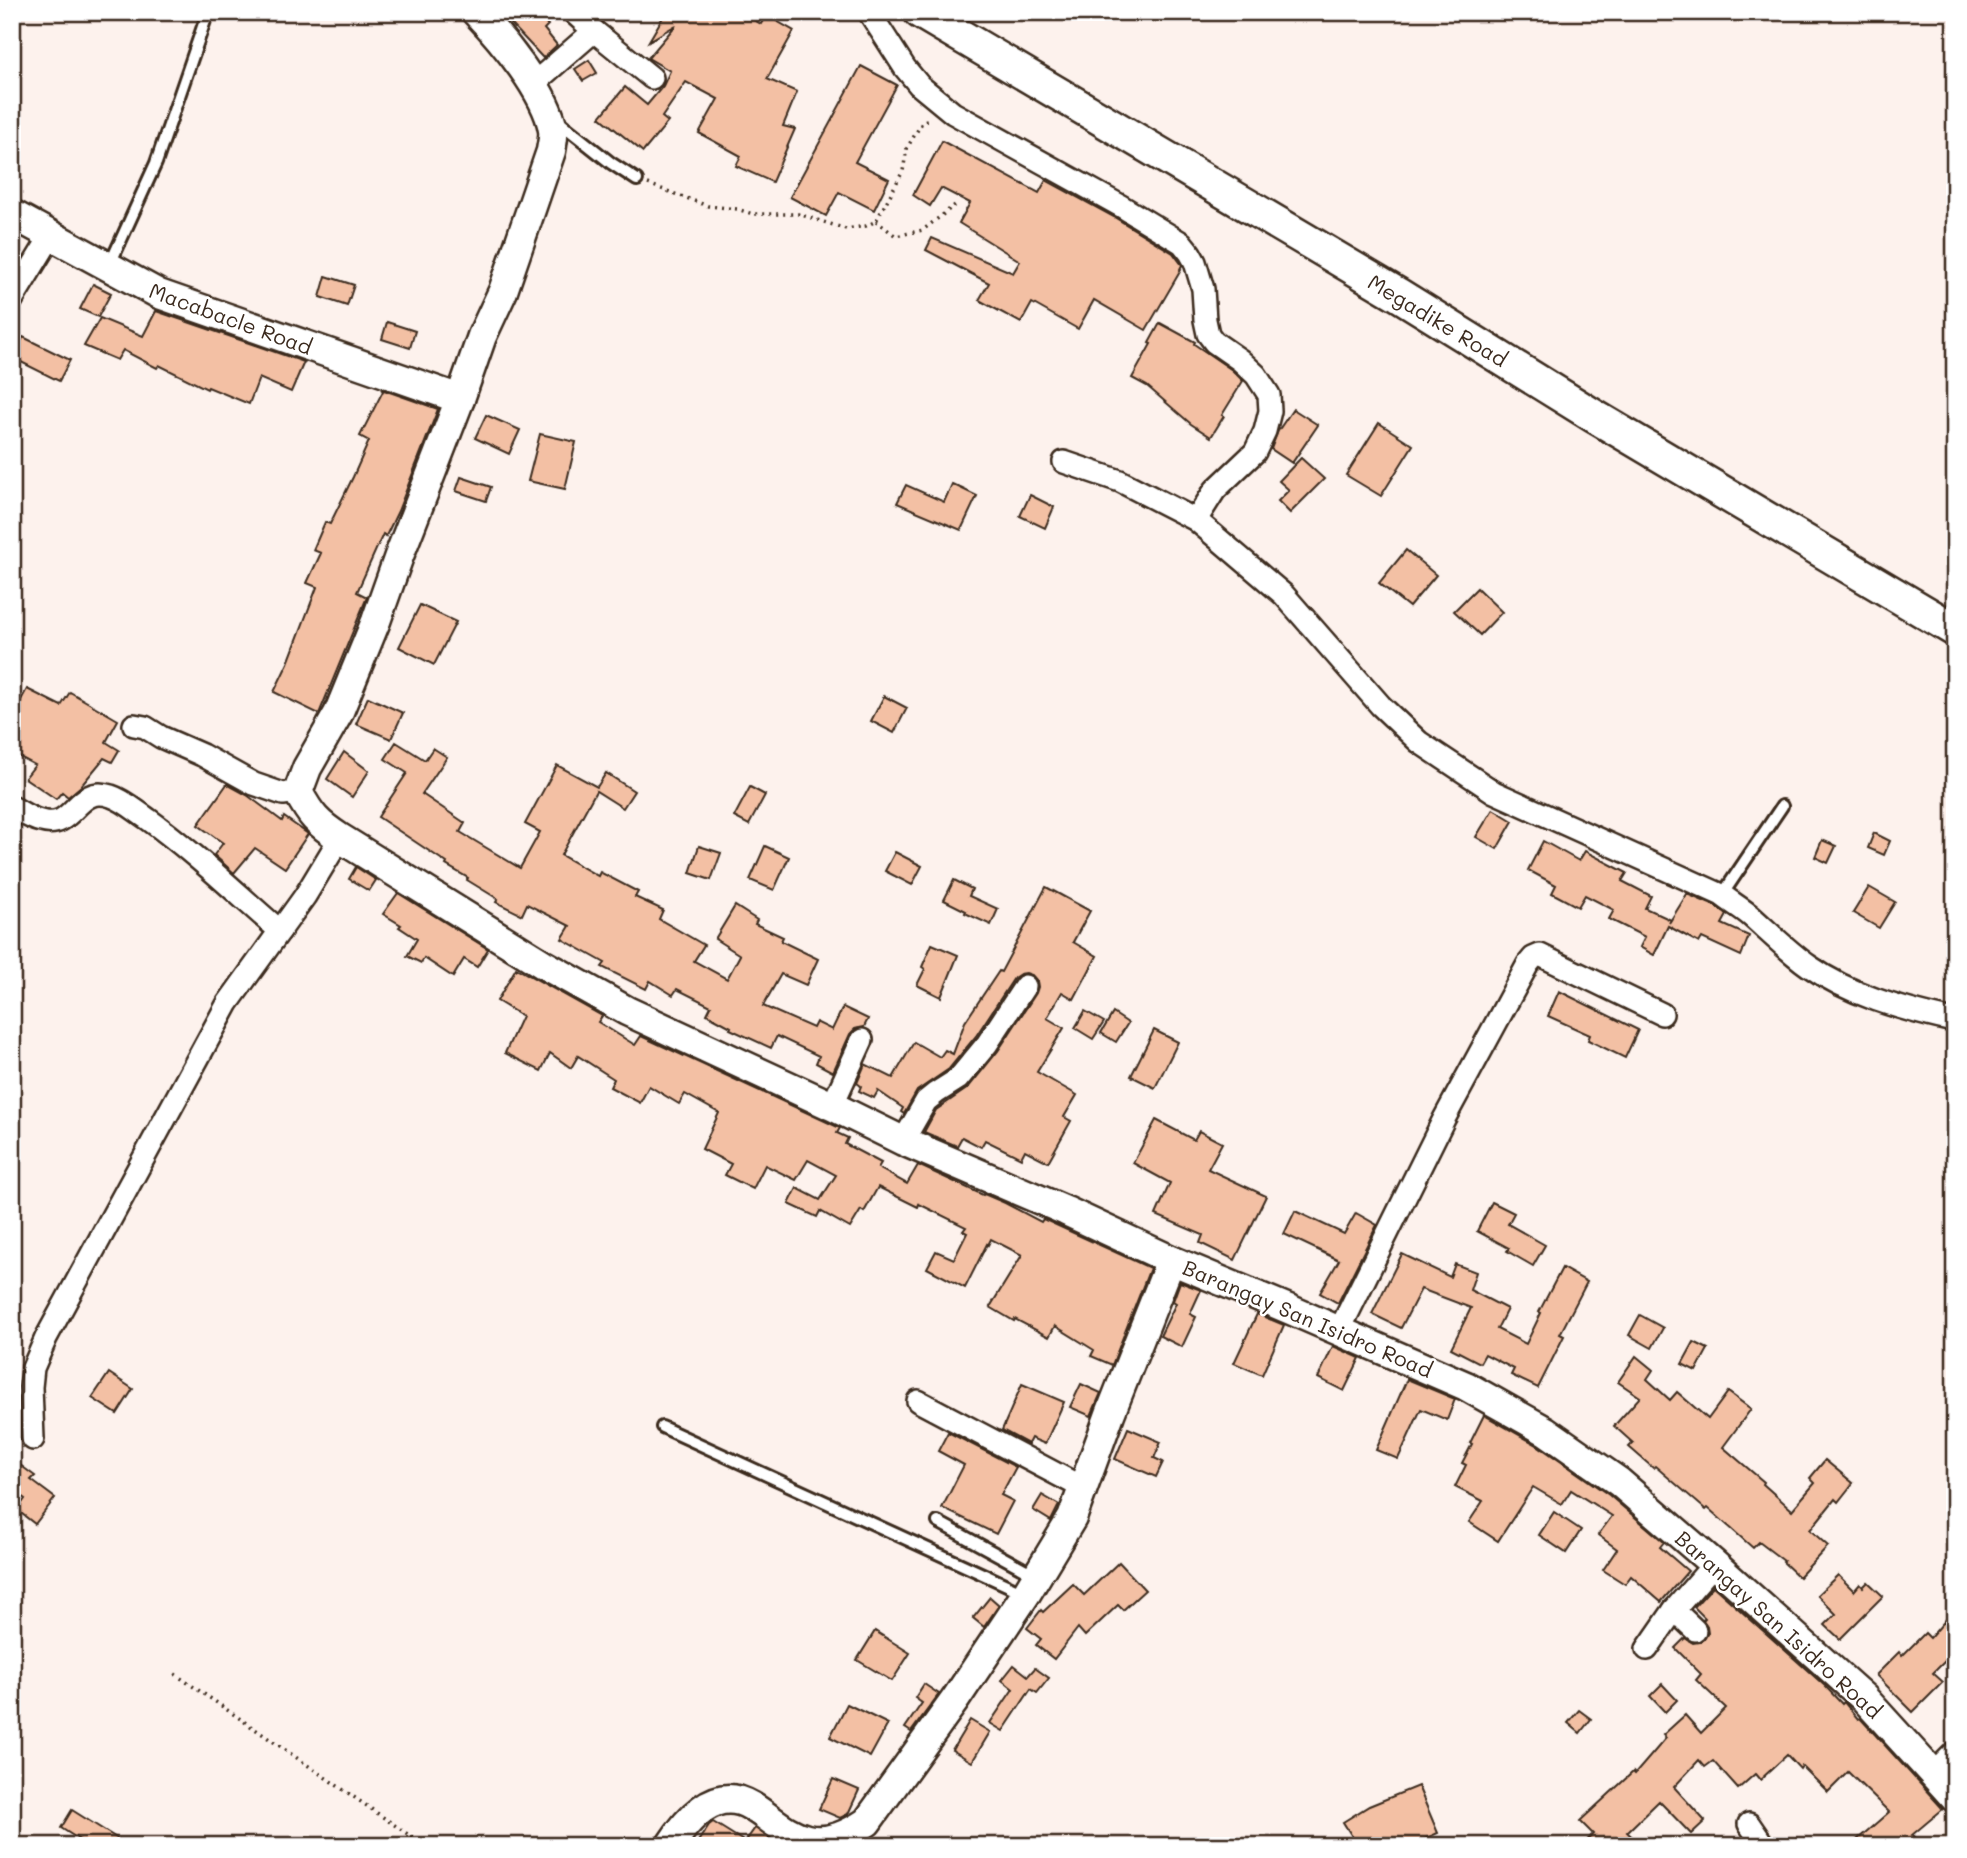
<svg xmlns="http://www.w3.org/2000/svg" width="1967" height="1858" font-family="Mali,sans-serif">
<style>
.building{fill:#f3c0a4;stroke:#3b2a1e;stroke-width:2}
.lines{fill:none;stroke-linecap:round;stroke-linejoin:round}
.service-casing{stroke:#3b2a1e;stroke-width:16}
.minor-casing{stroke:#3b2a1e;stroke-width:26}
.tertiary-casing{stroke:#3b2a1e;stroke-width:33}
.secondary-casing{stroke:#3b2a1e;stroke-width:37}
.path{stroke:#3b2a1e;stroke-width:3.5;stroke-dasharray:2 5;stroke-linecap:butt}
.service{stroke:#fff;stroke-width:10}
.minor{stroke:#fff;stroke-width:21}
.tertiary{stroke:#fff;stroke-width:28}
.secondary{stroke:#fff;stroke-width:32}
.labels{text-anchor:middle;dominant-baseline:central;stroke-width:5;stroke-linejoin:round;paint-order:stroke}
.street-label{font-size:21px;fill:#3b2a1e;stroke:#fff}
</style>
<rect width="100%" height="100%" fill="#fdf2ed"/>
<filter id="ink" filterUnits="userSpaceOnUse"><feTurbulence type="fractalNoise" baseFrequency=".0143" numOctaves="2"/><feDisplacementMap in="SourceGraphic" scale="14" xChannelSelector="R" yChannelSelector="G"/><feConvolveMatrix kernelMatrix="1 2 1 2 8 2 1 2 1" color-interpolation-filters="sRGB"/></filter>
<g filter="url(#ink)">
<g class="building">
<path d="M500,12H535L548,25L544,29L557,45L543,58Z"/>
<path d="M666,12H740L761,24L766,15L794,31L767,79L797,92L783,126L795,129L772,182L736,166L741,156L699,133L718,99L686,82L662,117L668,122L643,152L600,117L625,87L647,105L663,86L670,71L648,58L676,25L649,41Z"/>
<path d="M589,60L597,73L583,81L575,69Z"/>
<path d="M861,66L897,85L855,162L889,179L874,210L839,192L826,216L790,197Z"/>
<path d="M942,141L1039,193L1046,180L1114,217L1173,253L1182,265L1180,269L1181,270L1146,330L1094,300L1078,329L1032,303L1021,323L979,300L989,283L926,250L932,238L1013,273L1020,261L959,223L970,203L941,188L930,206L913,195Z"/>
<path d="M326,276L354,285L347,306L320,297Z"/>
<path d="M93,284L111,293L98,317L80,309Z"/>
<path d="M156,311L304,362L291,392L259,378L249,404L208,387L207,389L159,365L157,368L123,350L117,360L84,346L100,318L143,336Z"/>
<path d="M387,322L415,331L410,348L382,339Z"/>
<path d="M1160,323L1195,342L1194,344L1232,370L1243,381L1222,415L1224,416L1211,437L1191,424L1147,386L1132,378L1151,344L1149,343Z"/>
<path d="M23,337L70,360L59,381L13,358Z"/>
<path d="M381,389L438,409L398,511L386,536L383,534L357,592L367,597L319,714L274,692L288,663L317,587L307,583L321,553L313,550L325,522L330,524L353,477L369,441L360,436L383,391Z"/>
<path d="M1293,409L1318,425L1292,463L1271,449L1278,431Z"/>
<path d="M486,415L520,430L509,454L475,438Z"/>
<path d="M1379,423L1413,445L1381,496L1346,475Z"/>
<path d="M540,434L576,442L565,489L528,481Z"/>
<path d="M1301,458L1324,479L1290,513L1278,501L1289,490L1279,481Z"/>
<path d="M461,477L491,487L486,501L456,491Z"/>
<path d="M952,484L977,496L961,530L897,503L906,485L944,502Z"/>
<path d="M1030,495L1054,507L1045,528L1020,516Z"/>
<path d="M1406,550L1436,575L1409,607L1379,583Z"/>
<path d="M1477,588L1502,612L1480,635L1454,611Z"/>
<path d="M420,605L456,622L434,665L399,647Z"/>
<path d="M27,689L61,706L70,692L118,720L106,742L119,750L112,762L104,758L81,786L68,797L62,792L56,799L25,778L35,765L12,753V729L20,713L15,711Z"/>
<path d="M884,696L907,708L894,733L871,721Z"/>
<path d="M368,697L403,713L391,739L356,724Z"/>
<path d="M396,742L425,760L433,748L447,757L422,794L465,823L460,832L520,868L540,832L525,824L557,765L597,787L606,773L634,791L623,808L596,791L561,855L598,876L600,872L638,892L635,897L663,910L659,919L704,945L694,961L727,979L740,955L715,939L735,906L757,920L755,924L783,937L781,941L818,959L806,985L781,974L763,1006L813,1028L816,1022L832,1030L843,1007L868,1019L864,1027L855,1029L850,1034L833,1072L816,1063L819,1056L777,1036L771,1048L730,1029L731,1027L707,1014L711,1006L677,989L673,995L650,981L646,989L602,967L605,963L562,939L570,926L527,904L522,915L496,902L498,899L467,880L468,878L446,865L447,863L378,817L407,773L385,759Z"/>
<path d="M344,752L369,771L352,797L327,779Z"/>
<path d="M227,784L247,795L282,821L284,817L308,834L285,868L255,848L234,873L214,855L223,843L198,825Z"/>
<path d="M750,787L765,795L749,825L734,817Z"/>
<path d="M1493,809L1513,821L1497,849L1476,837Z"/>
<path d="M1874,833L1890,841L1884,855L1868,848Z"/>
<path d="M1822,840L1836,846L1828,863L1815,857Z"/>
<path d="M1543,841L1579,861L1585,851L1627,873L1622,881L1651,896L1645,908L1671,920L1669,923L1687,894L1715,906L1727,915L1722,924L1749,936L1741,956L1702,938L1699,943L1668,926L1654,955L1640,947L1645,937L1609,919L1614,910L1585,895L1578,907L1552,893L1556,885L1528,870Z"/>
<path d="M699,846L721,853L711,880L690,873Z"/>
<path d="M765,846L789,857L774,890L750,880Z"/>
<path d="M895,852L922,866L912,885L885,871Z"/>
<path d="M356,867L376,880L369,891L349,879Z"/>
<path d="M954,880L972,889L969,896L998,909L991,925L965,913L966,911L944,900Z"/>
<path d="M1046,887L1090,911L1073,942L1097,956L1074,999L1062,992L1047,1018L1064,1028L1037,1072L1077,1095L1064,1117L1071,1121L1048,1162L1025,1150L1021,1158L985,1140L981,1147L962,1137L957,1146L924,1132L936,1110L968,1088L998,1051L1036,993L1038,987L1037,981L1032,975L1026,973L1020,974L1014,978L976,1036L949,1069L917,1091L904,1114L901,1112L903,1108L878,1091L874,1098L859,1091L861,1086L857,1083L865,1064L893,1078L914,1042L940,1057L945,1050L953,1054L965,1022L999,971L1001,972Z"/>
<path d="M1869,887L1895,902L1879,928L1853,913Z"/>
<path d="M398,893L488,949L477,967L464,959L453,977L424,958L421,963L407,956L417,939L399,927L401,925L383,914Z"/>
<path d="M932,944L958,955L941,997L917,985L925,969L922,967Z"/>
<path d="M516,968L602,1016L598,1022L635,1045L641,1036L840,1128L837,1133L848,1138L845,1144L881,1163L878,1168L907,1184L918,1165L983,1195L984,1194L1005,1203L1041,1222L1043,1219L1150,1268L1112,1365L1091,1356L1094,1350L1055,1326L1049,1337L1015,1319L1014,1321L990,1307L1022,1255L991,1239L988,1245L987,1244L965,1288L927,1268L936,1251L954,1259L967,1233L963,1231L966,1227L919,1204L918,1207L878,1187L864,1212L861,1210L850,1228L820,1211L817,1217L789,1204L797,1188L820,1200L836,1175L808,1160L796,1180L765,1165L753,1189L725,1175L731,1164L702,1149L719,1113L685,1094L679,1104L649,1086L640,1103L610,1087L614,1079L578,1056L571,1068L550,1053L541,1071L505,1053L522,1016L497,1001Z"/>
<path d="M1559,991L1638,1030L1625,1058L1588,1040L1590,1035L1548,1016Z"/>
<path d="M1085,1011L1104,1022L1093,1039L1075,1028Z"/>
<path d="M1113,1013L1128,1023L1116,1042L1101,1033Z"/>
<path d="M1154,1030L1178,1042L1155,1088L1131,1076Z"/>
<path d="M1156,1120L1194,1140L1199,1131L1222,1143L1208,1169L1266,1196L1235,1260L1200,1243L1203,1235L1156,1215L1170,1183L1133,1163Z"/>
<path d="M1492,1202L1514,1213L1508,1224L1545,1245L1533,1266L1507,1251L1509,1248L1477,1231Z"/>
<path d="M1295,1211L1344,1234L1356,1213L1377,1225L1338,1303L1320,1293L1339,1260L1284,1234Z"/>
<path d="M1402,1254L1450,1277L1455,1264L1476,1272L1470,1290L1507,1309L1497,1329L1526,1344L1541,1313L1539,1312L1562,1268L1587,1282L1560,1334L1564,1336L1538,1388L1511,1375L1514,1369L1485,1354L1480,1363L1451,1348L1471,1308L1421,1289L1401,1328L1372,1314Z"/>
<path d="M1180,1282L1201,1290L1190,1314L1196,1317L1182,1347L1160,1336L1176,1303L1173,1301Z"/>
<path d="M1257,1314L1284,1325L1262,1375L1234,1363Z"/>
<path d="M1640,1315L1663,1328L1652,1348L1629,1335Z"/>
<path d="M1694,1342L1708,1349L1696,1371L1682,1364Z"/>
<path d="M1333,1346L1360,1358L1344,1391L1318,1378Z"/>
<path d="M1636,1356L1653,1370L1647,1379L1670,1400L1677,1392L1708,1419L1728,1392L1751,1409L1723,1447L1764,1482L1763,1484L1792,1510L1815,1483L1810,1478L1825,1460L1853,1483L1838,1502L1835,1499L1810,1530L1828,1546L1799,1577L1783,1562L1784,1561L1759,1542L1753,1548L1708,1508L1706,1510L1655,1466L1653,1468L1629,1447L1633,1443L1614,1426L1640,1397L1618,1382Z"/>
<path d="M109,1373L133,1389L117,1414L92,1398Z"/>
<path d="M1407,1379L1455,1399L1447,1420L1421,1409L1398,1459L1376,1450Z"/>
<path d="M1022,1384L1064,1402L1045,1444L1031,1438L1028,1444L1002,1430Z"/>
<path d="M1081,1384L1101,1393L1091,1416L1070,1407Z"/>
<path d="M1484,1415L1537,1445L1609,1495L1664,1542L1660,1547L1688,1571L1661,1602L1631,1576L1625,1584L1603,1570L1617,1549L1598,1535L1612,1516L1571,1490L1562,1504L1533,1487L1498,1541L1469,1522L1483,1501L1455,1487L1466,1465L1462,1463L1472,1444L1470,1443Z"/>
<path d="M1128,1428L1161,1442L1154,1458L1163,1462L1156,1477L1115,1459Z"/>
<path d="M948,1432L1016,1467L1001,1495L1013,1501L996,1534L942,1508L964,1465L938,1451Z"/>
<path d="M12,1459L35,1476L31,1480L55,1498L35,1524L17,1510L25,1499L12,1489Z"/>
<path d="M1042,1495L1059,1505L1051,1521L1033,1510Z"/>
<path d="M1554,1512L1581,1530L1566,1553L1539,1535Z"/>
<path d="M1119,1562L1145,1590L1123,1610L1118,1605L1085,1636L1078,1628L1054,1659L1036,1645L1041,1639L1027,1628L1041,1610L1043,1612L1073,1584L1084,1595Z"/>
<path d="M1838,1575L1854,1591L1860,1584L1863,1587L1868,1582L1883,1596L1840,1639L1825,1625L1836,1614L1817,1595Z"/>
<path d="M1713,1586L1825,1686L1842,1704L1844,1702L1858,1719L1860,1718L1943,1809L1912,1835L1922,1846H1850L1889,1812L1848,1772L1828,1792L1802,1766L1800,1769L1787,1755L1760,1780L1755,1774L1738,1789L1713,1761L1705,1767L1699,1760L1674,1787L1705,1821L1691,1834L1659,1801L1627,1832L1642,1846H1582L1593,1834L1580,1821L1633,1772L1635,1774L1666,1738L1663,1735L1685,1715L1701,1733L1726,1708L1696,1680L1701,1674L1675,1648L1685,1638L1693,1643L1699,1642L1705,1638L1708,1632L1707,1626L1703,1620L1705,1618L1694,1607Z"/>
<path d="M990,1597L999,1605L984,1627L973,1618Z"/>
<path d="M1955,1609V1651L1933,1673L1943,1682L1913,1712L1876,1675L1899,1652L1902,1656L1925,1633L1930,1638Z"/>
<path d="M875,1631L910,1653L892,1681L857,1660Z"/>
<path d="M1014,1665L1028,1676L1035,1668L1049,1678L1037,1693L1031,1689L1003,1731L990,1723L1013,1689L1002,1680Z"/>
<path d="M924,1684L939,1694L911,1732L905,1728L922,1703L915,1698Z"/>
<path d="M1662,1684L1677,1700L1665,1712L1650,1696Z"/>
<path d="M847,1704L888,1724L870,1757L830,1737Z"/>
<path d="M1579,1710L1591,1719L1580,1733L1568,1723Z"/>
<path d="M970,1720L990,1732L972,1762L952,1750Z"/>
<path d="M833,1779L859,1790L848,1814L840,1818L819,1809Z"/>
<path d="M1418,1786L1438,1833L1409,1846H1385L1383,1839L1372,1846H1358L1343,1822L1369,1806Z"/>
<path d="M72,1810L129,1846H89L61,1828Z"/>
<path d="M713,1822L745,1842L755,1828L780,1846H695L709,1825Z"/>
</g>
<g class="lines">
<defs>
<g id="service">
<path d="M558,121L611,163L637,180"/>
<path d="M110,264L156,163L208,12"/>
<path d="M1722,895L1782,806"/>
<path d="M662,1427L1024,1593"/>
<path d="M938,1522L1035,1575"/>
</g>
<g id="minor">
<path d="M869,12L905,68L919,85L953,113L1121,206L1182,243L1190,253L1195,262L1203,289L1205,320L1208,334L1214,342L1240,360L1256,375L1269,395L1270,411L1265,431L1255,452L1215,490L1196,520"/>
<path d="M594,31L652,78"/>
<path d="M533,84L594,31L573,12"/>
<path d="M12,300L51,236"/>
<path d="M1064,462L1120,481L1196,520L1284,595L1381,706L1419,742L1494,792L1722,895C1732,903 1743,909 1752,917C1771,934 1789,952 1809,966C1850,995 1901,1009 1949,1020"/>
<path d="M134,725L145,727L161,737L202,755L254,784L283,794L298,792"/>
<path d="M12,807C21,812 31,819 41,821C75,831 75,784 111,796C124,800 137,812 148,819C195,853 236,893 280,931"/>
<path d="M832,1106L862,1040"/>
<path d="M903,1141L926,1101L936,1093L958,1079L987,1044L1025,986"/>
<path d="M1339,1331L1444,1119L1528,964L1533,958L1540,955L1662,1014"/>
<path d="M918,1401L1083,1488"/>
<path d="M33,1439L31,1387L33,1368L46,1338L228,1003L305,896L340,838"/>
<path d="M1674,1610L1695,1630"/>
<path d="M1647,1649L1674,1610L1714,1564"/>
<path d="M1934,1773L1955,1752"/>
<path d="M1749,1824L1764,1846"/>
</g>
<g id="tertiary">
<path d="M476,12C502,39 547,93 553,130C554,137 552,144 551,151L503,291L482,336L460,399L399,556L376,621L338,714L307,768L298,792C311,816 317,823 340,838L543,964L627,1011L832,1106L903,1141L1066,1211L1171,1260"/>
<path d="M12,214L159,294L460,399"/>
<path d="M670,1846C688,1818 716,1785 751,1806C770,1817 785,1834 807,1839C829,1844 849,1834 867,1822L955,1700L1026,1594L1072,1518L1110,1414L1171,1260L1291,1310L1466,1386L1546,1431L1619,1482L1714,1564L1864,1698L1955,1798"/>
</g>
<path id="secondary" d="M920,12L1399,295L1594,416L1955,630"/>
</defs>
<use href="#service" class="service-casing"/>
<use href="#minor" class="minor-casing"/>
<use href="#tertiary" class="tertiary-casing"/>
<use href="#secondary" class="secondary-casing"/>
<g class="path">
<path d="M648,184L708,206L737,209L753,214H798L846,229L866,226L876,221L903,171L907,148L923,121L931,119"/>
<path d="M876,221L896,236L923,230L955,205"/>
<path d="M175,1674L425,1846"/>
</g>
<use href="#service" class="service"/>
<use href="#minor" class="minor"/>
<use href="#tertiary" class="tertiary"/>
<use href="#secondary" class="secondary"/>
</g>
</g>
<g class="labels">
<g class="street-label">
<text transform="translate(231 318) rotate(20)">Macabacle Road</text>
<text transform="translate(1438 320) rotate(31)">Megadike Road</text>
<text transform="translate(1308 1318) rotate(23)">Barangay San Isidro Road</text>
<text transform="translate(1779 1624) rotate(42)">Barangay San Isidro Road</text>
</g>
</g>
<rect width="1967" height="1858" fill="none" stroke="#fff" stroke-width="42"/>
<rect x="21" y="21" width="1925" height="1816" fill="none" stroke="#3b2a1e" stroke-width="2.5" filter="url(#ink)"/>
</svg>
